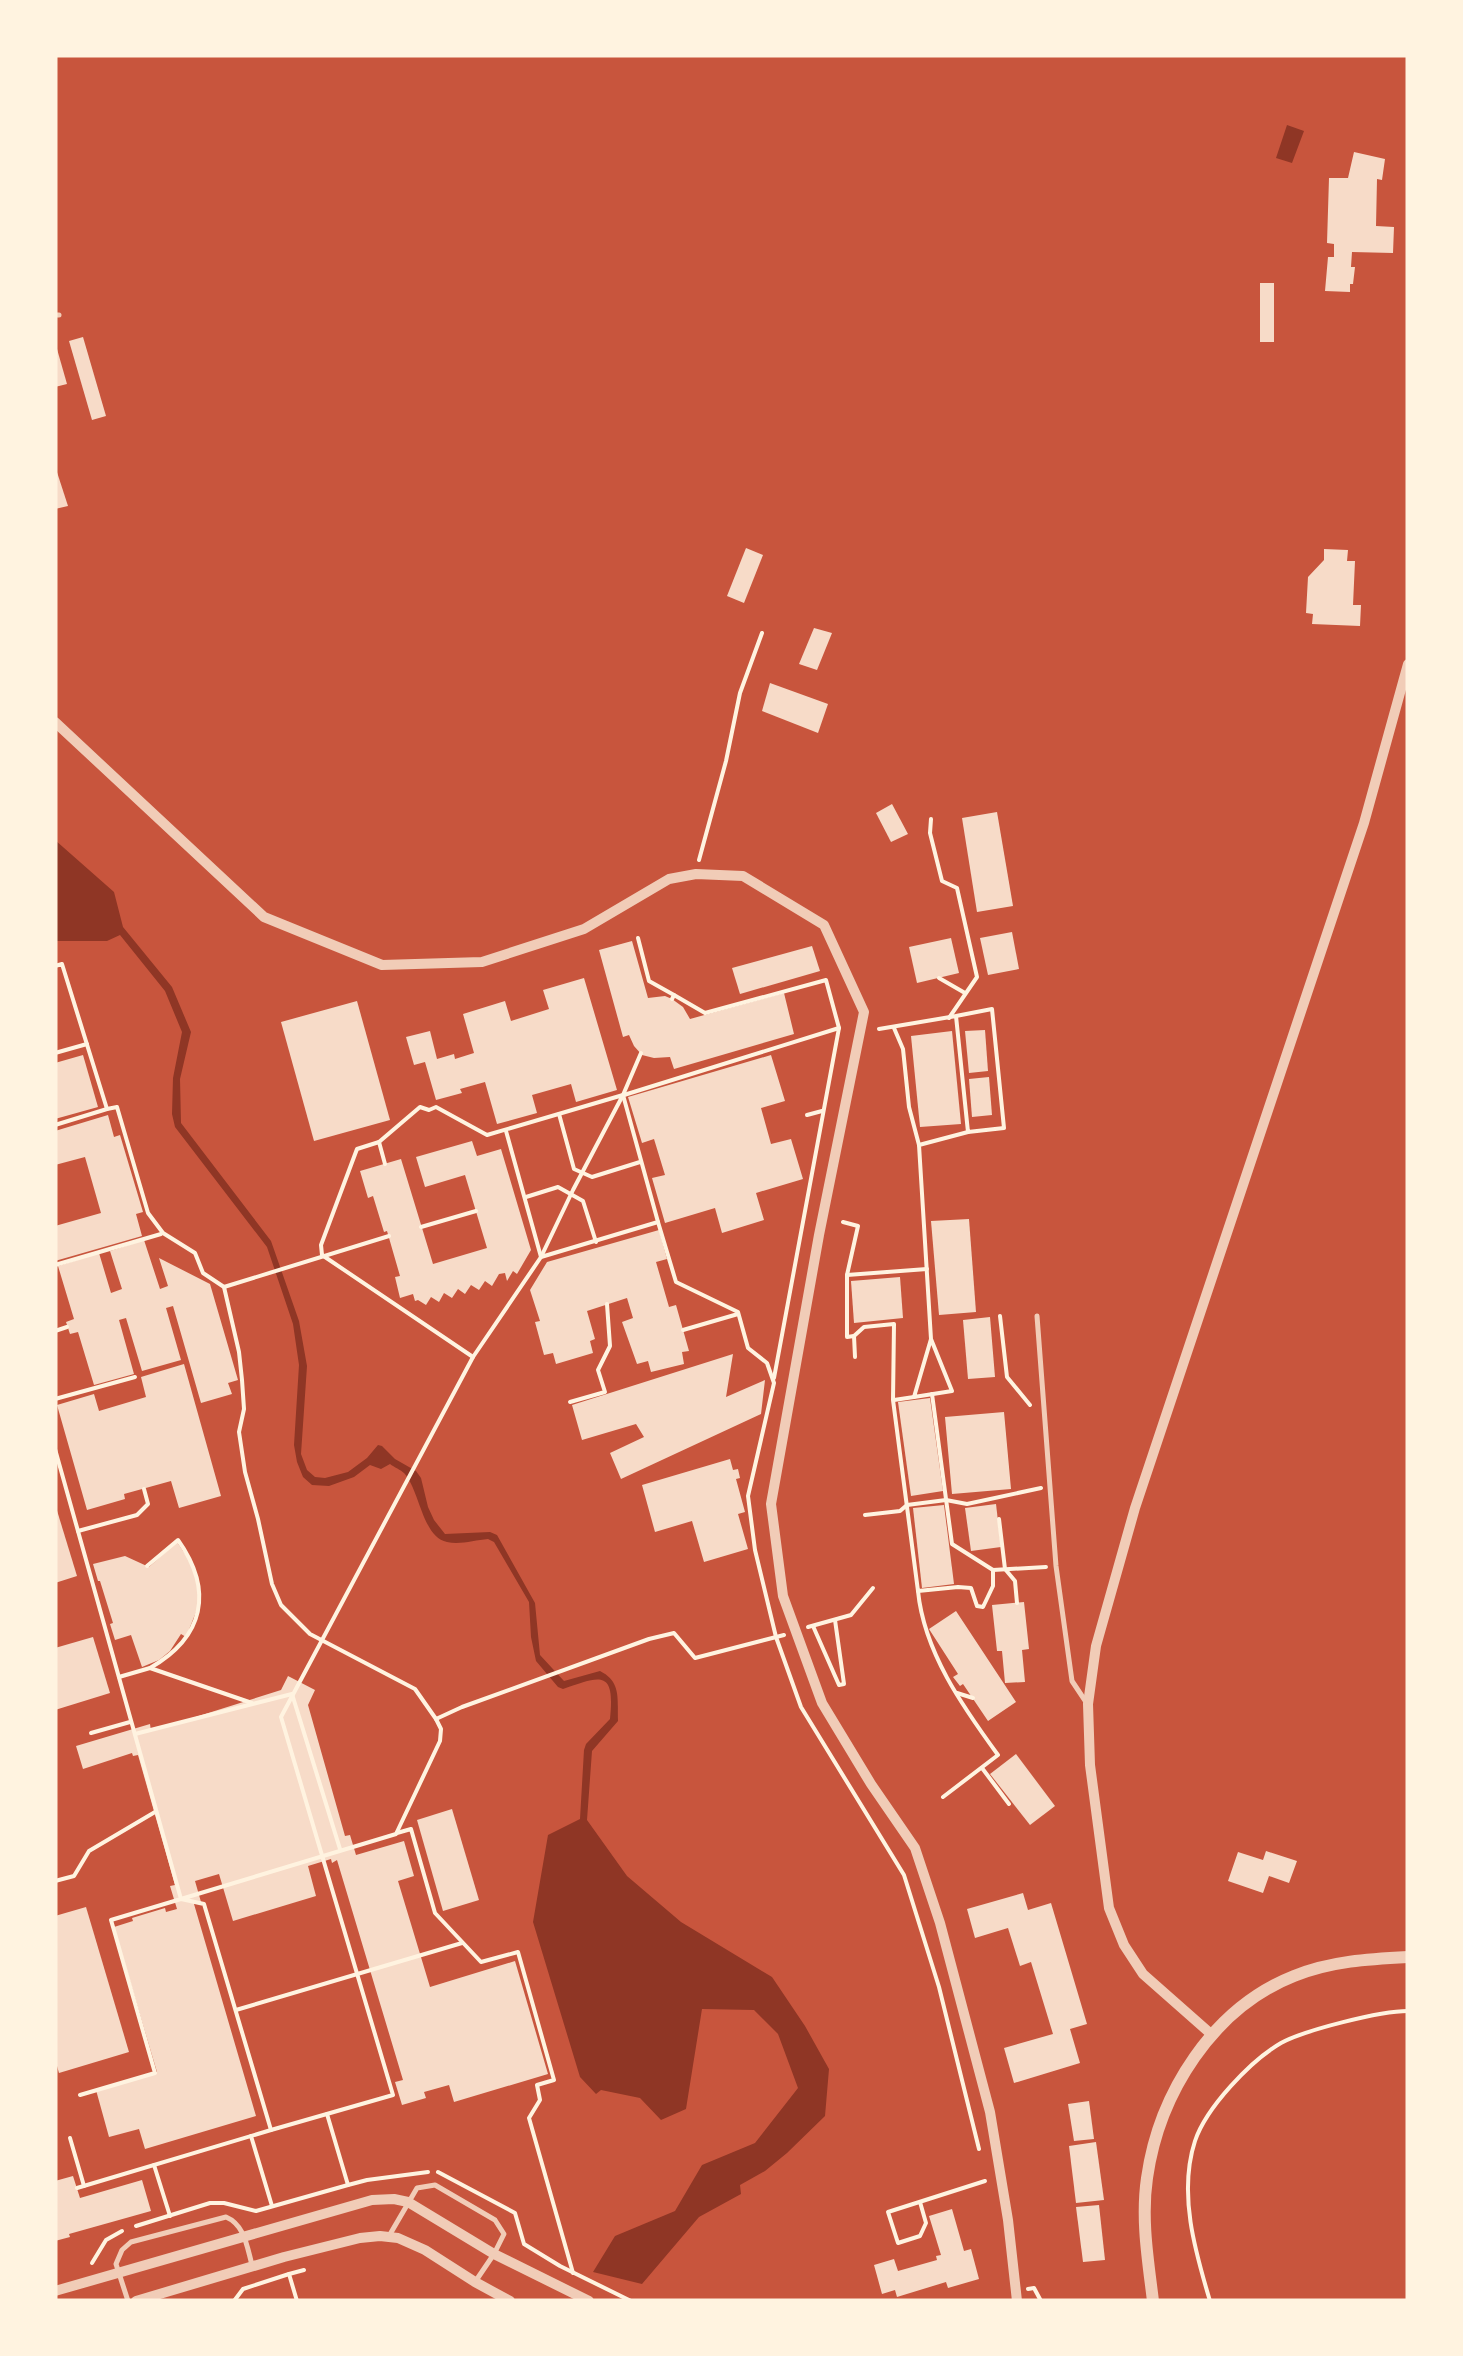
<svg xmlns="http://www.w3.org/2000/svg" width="1463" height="2356" font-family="Helvetica,sans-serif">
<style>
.water{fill:#8f3625}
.building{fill:#f7dbc8}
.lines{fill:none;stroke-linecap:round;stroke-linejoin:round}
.path{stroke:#fff3e0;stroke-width:4}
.service{stroke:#f1ccb7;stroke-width:5}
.minor{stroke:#f1ccb7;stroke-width:10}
.tertiary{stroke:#f1ccb7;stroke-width:12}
</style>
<rect width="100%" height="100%" fill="#c8553d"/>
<g class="water">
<path d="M1287,125L1304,131L1292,163L1276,158Z"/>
<path d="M55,840L114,892L123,927L172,987L191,1032L180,1079L181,1123L271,1241L299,1321L307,1366L301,1454L307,1470L315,1477L325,1478L348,1472L367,1458L378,1445L382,1446L395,1459L416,1471L421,1478L428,1507L434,1520L445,1534L490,1532L497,1535L535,1603L540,1655L564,1681L600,1671C622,1682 617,1700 618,1721L592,1751L587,1820L627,1876L681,1922L772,1977L805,2026L829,2069L825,2116L787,2153L765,2171L740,2185L741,2194L699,2217L642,2284L593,2272L615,2236L675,2211L702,2165L755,2143L798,2088L778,2034L754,2010L702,2009L686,2109L661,2120L640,2098L601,2090L596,2094L580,2077L533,1922L548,1835L580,1819L584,1750L586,1744L610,1719C615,1670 602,1675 563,1689L558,1687L536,1661L531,1637L529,1602L494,1542L488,1539C475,1540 460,1545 447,1542C422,1537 420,1490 404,1473C401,1470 394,1467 390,1464L381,1469L370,1465L354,1477L329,1486L312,1485L303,1477L297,1462L294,1445L299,1365L293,1324L267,1247L175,1127L172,1114L173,1078L182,1032L165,991L120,935L107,941H55Z"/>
</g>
<g class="building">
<path d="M1354,152L1385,159L1382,180L1377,179L1376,226L1394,227L1393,253L1352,252L1351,267H1355L1353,284H1350V292L1325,291L1328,257H1334V244L1327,243L1329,178H1348Z"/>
<rect x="1260" y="283" width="14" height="59"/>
<path d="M83,337L106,416L92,420L69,341Z"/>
<path d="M55,342L67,384L55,387Z"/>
<path d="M55,466L68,506L55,509Z"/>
<path d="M746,548L763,555L744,603L727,596Z"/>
<path d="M1324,549L1348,550L1347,561H1355L1353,605H1361L1360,626L1312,624L1313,614L1306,613L1308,577L1324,560Z"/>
<path d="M814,628L832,633L817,670L799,664Z"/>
<path d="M770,683L828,704L818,733L762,711Z"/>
<path d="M892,804L908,834L891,842L876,813Z"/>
<path d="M997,812L1013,906L977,912L962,818Z"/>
<path d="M1012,932L1019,969L988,975L980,938Z"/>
<path d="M951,938L959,973L917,983L909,947Z"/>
<path d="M632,941L648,998L665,996L672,999L683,1007L690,1019L784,993L794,1034L674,1069L670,1057L654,1058L642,1055L634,1046L629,1035L623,1037L599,950Z"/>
<path d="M812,946L820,971L740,994L732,968Z"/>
<path d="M584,978L617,1090L576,1102L571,1084L532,1095L537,1113L497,1124L485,1082L460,1089L462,1093L436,1100L425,1062L414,1065L406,1037L430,1031L437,1059L454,1054L455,1059L474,1053L463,1014L505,1001L511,1021L549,1009L543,990Z"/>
<path d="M357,1001L390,1120L314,1141L281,1022Z"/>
<path d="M985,1030L988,1071L969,1073L965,1031Z"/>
<path d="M952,1031L961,1124L920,1127L911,1036Z"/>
<path d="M83,1055L98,1107L55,1119V1063Z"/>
<path d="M771,1055L785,1101L761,1108L771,1144L791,1139L803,1179L756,1193L764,1220L722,1233L715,1208L665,1223L652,1178L665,1175L654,1139L642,1143L628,1097Z"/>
<path d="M989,1077L992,1115L972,1117L969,1079Z"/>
<path d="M108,1115L114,1137L120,1135L143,1212L136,1214L142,1236L55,1261V1226L101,1213L85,1157L55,1165V1131Z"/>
<path d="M472,1141L477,1156L501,1149L531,1250L517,1274L513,1271L507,1281L505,1273L499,1274L492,1286L485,1281L479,1290L471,1285L465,1294L458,1289L452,1298L444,1293L439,1302L431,1297L426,1305L418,1300L415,1301L413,1294L400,1298L395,1277L400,1276L387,1231L384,1232L373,1196L368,1198L360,1171L401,1159L433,1264L487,1248L465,1175L425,1187L416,1157Z"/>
<path d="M969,1219L976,1312L939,1315L931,1221Z"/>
<path d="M659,1230L667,1259L656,1262L669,1307L676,1305L689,1351L682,1352L684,1364L651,1372L648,1361L637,1364L622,1322L633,1318L627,1298L587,1311L595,1339L590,1341L593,1353L556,1364L553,1353L544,1355L535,1322L540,1321L530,1290L547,1262Z"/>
<path d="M144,1240L160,1289L168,1286L159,1258L210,1284L238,1380L228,1383L232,1394L201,1403L173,1306L166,1308L181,1360L142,1371L126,1318L119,1320L134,1374L94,1385L78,1332L70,1334L66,1322L74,1319L58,1266L99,1253L111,1293L122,1289L110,1251Z"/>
<path d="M900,1277L903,1318L854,1323L851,1281Z"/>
<path d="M990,1317L995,1377L968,1379L963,1320Z"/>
<path d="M733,1354L726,1397L765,1380L761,1414L621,1479L610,1453L644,1437L636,1424L582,1440L572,1405Z"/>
<path d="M184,1364L221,1496L179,1508L171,1481L124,1494L125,1499L87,1510L57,1405L94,1394L99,1411L146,1397L141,1377Z"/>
<path d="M930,1398L943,1491L911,1496L898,1402Z"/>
<path d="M1004,1412L1011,1489L952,1494L945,1417Z"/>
<path d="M730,1459L733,1470L738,1469L740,1478L736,1479L745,1512L738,1514L748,1549L704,1562L692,1521L655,1532L642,1485Z"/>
<path d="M55,1504L77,1576L55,1583Z"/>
<path d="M996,1504L1001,1547L971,1551L965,1508Z"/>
<path d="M944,1505L954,1584L922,1588L913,1508Z"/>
<path d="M177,1542L193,1566L198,1587V1607L186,1637L181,1634L170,1651L159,1660L142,1667L131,1635L115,1640L110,1624L113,1623L100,1581H98L93,1564L125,1556L149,1567Z"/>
<path d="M1024,1602L1029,1649L1022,1650L1025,1682L1005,1683L1002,1651H997L992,1605Z"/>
<path d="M956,1611L1016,1702L988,1721L963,1684L960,1686L953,1677L958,1674L929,1629Z"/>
<path d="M93,1637L110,1693L55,1710V1648Z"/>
<path d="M288,1676L315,1690L308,1705L345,1836L350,1835L356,1855L404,1841L414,1876L398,1881L430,1987L515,1961L548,2074L454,2102L449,2085L424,2092L426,2098L402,2105L395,2082L403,2080L337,1860L332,1863L331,1859L308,1866L316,1896L233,1921L219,1874L195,1881L201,1902L194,1904L256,2116L145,2149L139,2129L109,2137L96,2090L157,2072L114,1927L133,1921L132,1918L165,1908L166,1912L177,1909L170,1886L175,1885L138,1755L133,1756L132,1753L83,1769L76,1746L150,1724L151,1731L281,1690Z"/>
<path d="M1016,1754L1055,1806L1030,1825L990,1774Z"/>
<path d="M452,1809L479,1900L443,1911L417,1820Z"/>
<path d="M1266,1851L1297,1861L1289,1883L1269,1876L1263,1893L1228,1881L1238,1852L1263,1860Z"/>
<path d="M1023,1893L1028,1910L1051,1903L1087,2024L1070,2029L1080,2063L1014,2083L1004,2048L1053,2034L1031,1962L1020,1966L1008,1928L975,1938L967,1909Z"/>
<path d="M86,1907L129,2052L59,2073L55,2059V1916Z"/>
<path d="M1089,2101L1094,2139L1074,2141L1068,2104Z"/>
<path d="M1096,2142L1104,2200L1076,2203L1069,2146Z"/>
<path d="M73,2176L80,2198L142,2180L151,2211L69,2234L70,2237L55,2241V2181Z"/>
<path d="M1099,2205L1105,2260L1083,2262L1076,2207Z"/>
<path d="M952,2209L964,2251L971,2249L979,2279L948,2288L946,2282L897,2297L895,2290L882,2294L874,2265L894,2259L898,2271L937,2260L936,2256L941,2255L929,2216Z"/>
</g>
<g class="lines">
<g class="path">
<path d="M931,819L930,833L942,881L957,888L977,977L949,1018"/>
<path d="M699,860L726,761L740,693L762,633"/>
<path d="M638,938L649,981L674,995L672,999"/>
<path d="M55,966L62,964L107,1109L117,1107L148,1213L163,1233L195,1253L203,1273L224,1287L239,1352L242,1380L244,1409L239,1432L245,1472L258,1519L272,1584L281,1605L310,1634L415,1689L436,1719L462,1707L649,1639L674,1633L695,1658L784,1635"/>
<path d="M939,978L965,993"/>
<path d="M674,995L705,1013L826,980L839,1028L774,1378"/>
<path d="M894,1028L903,1049L909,1107L919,1145"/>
<path d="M879,1029L956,1016L968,1132L1004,1128L992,1009L956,1016"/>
<path d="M55,1053L87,1044"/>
<path d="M624,1095L839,1028"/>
<path d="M559,1114L574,1169L592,1177L640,1162"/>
<path d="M807,1115L822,1111"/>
<path d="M55,1125L107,1109"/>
<path d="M506,1131L541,1257L658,1222L623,1095L641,1053"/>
<path d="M379,1142L420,1107L429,1110L436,1107L487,1135L623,1095L573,1190L541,1257L473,1357L281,1717L393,2095L271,2130L204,1904L181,1899L396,1834L440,1741L441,1729L436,1719"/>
<path d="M526,1197L558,1187L583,1201L596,1242"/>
<path d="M658,1222L676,1282L738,1312L748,1348L767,1363L774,1383L748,1496L755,1550L776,1637L801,1707L904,1875L939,1987L979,2149"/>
<path d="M843,1222L858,1226L847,1275V1337L854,1336"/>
<path d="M421,1227L476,1211"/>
<path d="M322,1255L473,1357"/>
<path d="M322,1255L321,1245L357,1149L379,1142L385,1164"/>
<path d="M55,1265L161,1234"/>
<path d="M847,1275L927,1269"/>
<path d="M224,1287L389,1236"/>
<path d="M1000,1316L1007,1377L1030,1405"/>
<path d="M683,1330L738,1314"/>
<path d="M55,1331L67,1327"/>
<path d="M931,1339L914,1397L952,1391L931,1339L919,1145L968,1132"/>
<path d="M855,1357L854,1336L864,1327L894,1324L893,1400L918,1591L958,1587L971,1588L977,1606L983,1607L993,1586V1570"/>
<path d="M932,1394L952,1544L993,1570L1046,1567"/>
<path d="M55,1399L135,1377"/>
<path d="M894,1400L914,1397"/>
<path d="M570,1402L605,1392L598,1370L610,1346L607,1304"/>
<path d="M55,1449L181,1899L111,1920L155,2073L80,2095"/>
<path d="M865,1515L900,1511L907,1505L946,1500L967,1504L1041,1488"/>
<path d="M999,1519L1005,1569L1015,1581L1017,1603"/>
<path d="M78,1531L137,1515L148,1504L144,1489"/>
<path d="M147,1566L178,1540C214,1591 204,1637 150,1668"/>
<path d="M918,1591C924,1652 963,1707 998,1755L943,1797"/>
<path d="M813,1626L839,1685L844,1684L835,1620"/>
<path d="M808,1627L851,1615L873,1588"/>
<path d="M119,1677L150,1668L252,1703"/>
<path d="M957,1693L973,1698"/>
<path d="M91,1733L130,1722"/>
<path d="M135,1734L292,1694L340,1849"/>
<path d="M982,1768L1009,1804"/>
<path d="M397,1833L411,1829L435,1913L481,1962L518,1952L554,2080L537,2085L540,2100L529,2118L573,2273"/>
<path d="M55,1881L74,1876L89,1851L155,1812"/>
<path d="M236,2010L462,1943"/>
<path d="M327,2114L348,2185L367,2180L428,2172"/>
<path d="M251,2136L272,2206"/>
<path d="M70,2138L84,2186"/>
<path d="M154,2165L170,2216"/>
<path d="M438,2172L515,2213L524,2244L560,2266L631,2301"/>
<path d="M77,2188L271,2130"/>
<path d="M920,2202L926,2223L920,2236L898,2243L888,2212L985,2181"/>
<path d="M136,2226L210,2203H224L256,2211L348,2185"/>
<path d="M92,2263L106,2240L122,2231"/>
<path d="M1028,2289L1034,2288L1041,2301"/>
<path d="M234,2301L243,2289L289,2274"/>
<path d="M297,2301L289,2274L304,2270"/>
<path d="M1104,2301H1112"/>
<path d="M1210,2301C1195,2251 1178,2193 1195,2141C1206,2108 1250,2061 1281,2043C1305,2030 1380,2011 1408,2011"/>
</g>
<g class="service">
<path d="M55,315H59"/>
<path d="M1037,1316L1056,1566L1072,1681L1086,1702"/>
<path d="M389,2236L417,2188L435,2185L495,2220L504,2234L494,2254L475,2282"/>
<path d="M128,2301L116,2264L122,2250L131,2242L226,2217C245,2225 247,2247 252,2265"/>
</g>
<g class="minor">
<path d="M55,722L264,917L382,965L482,962L584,929L669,879L696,874L743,876L824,925L864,1012L819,1235L771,1504L783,1596L822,1703L871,1784L915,1848L940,1923L990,2112L1008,2220L1017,2301"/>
<path d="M1211,2034L1143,1974L1124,1945L1109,1908L1090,1765L1088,1704L1096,1646L1135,1508L1364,823L1408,664"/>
<path d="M55,2291L372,2200L394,2199L408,2202L494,2254L589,2301"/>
<path d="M136,2301L284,2257L360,2238L380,2236L398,2238L425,2250L475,2282L510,2301"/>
</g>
<path class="tertiary" d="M1153,2301C1148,2260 1141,2219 1147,2178C1159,2093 1213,2008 1294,1976C1331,1961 1369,1959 1408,1957"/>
</g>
<rect width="1463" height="2356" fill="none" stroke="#fff3e0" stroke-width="115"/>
</svg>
